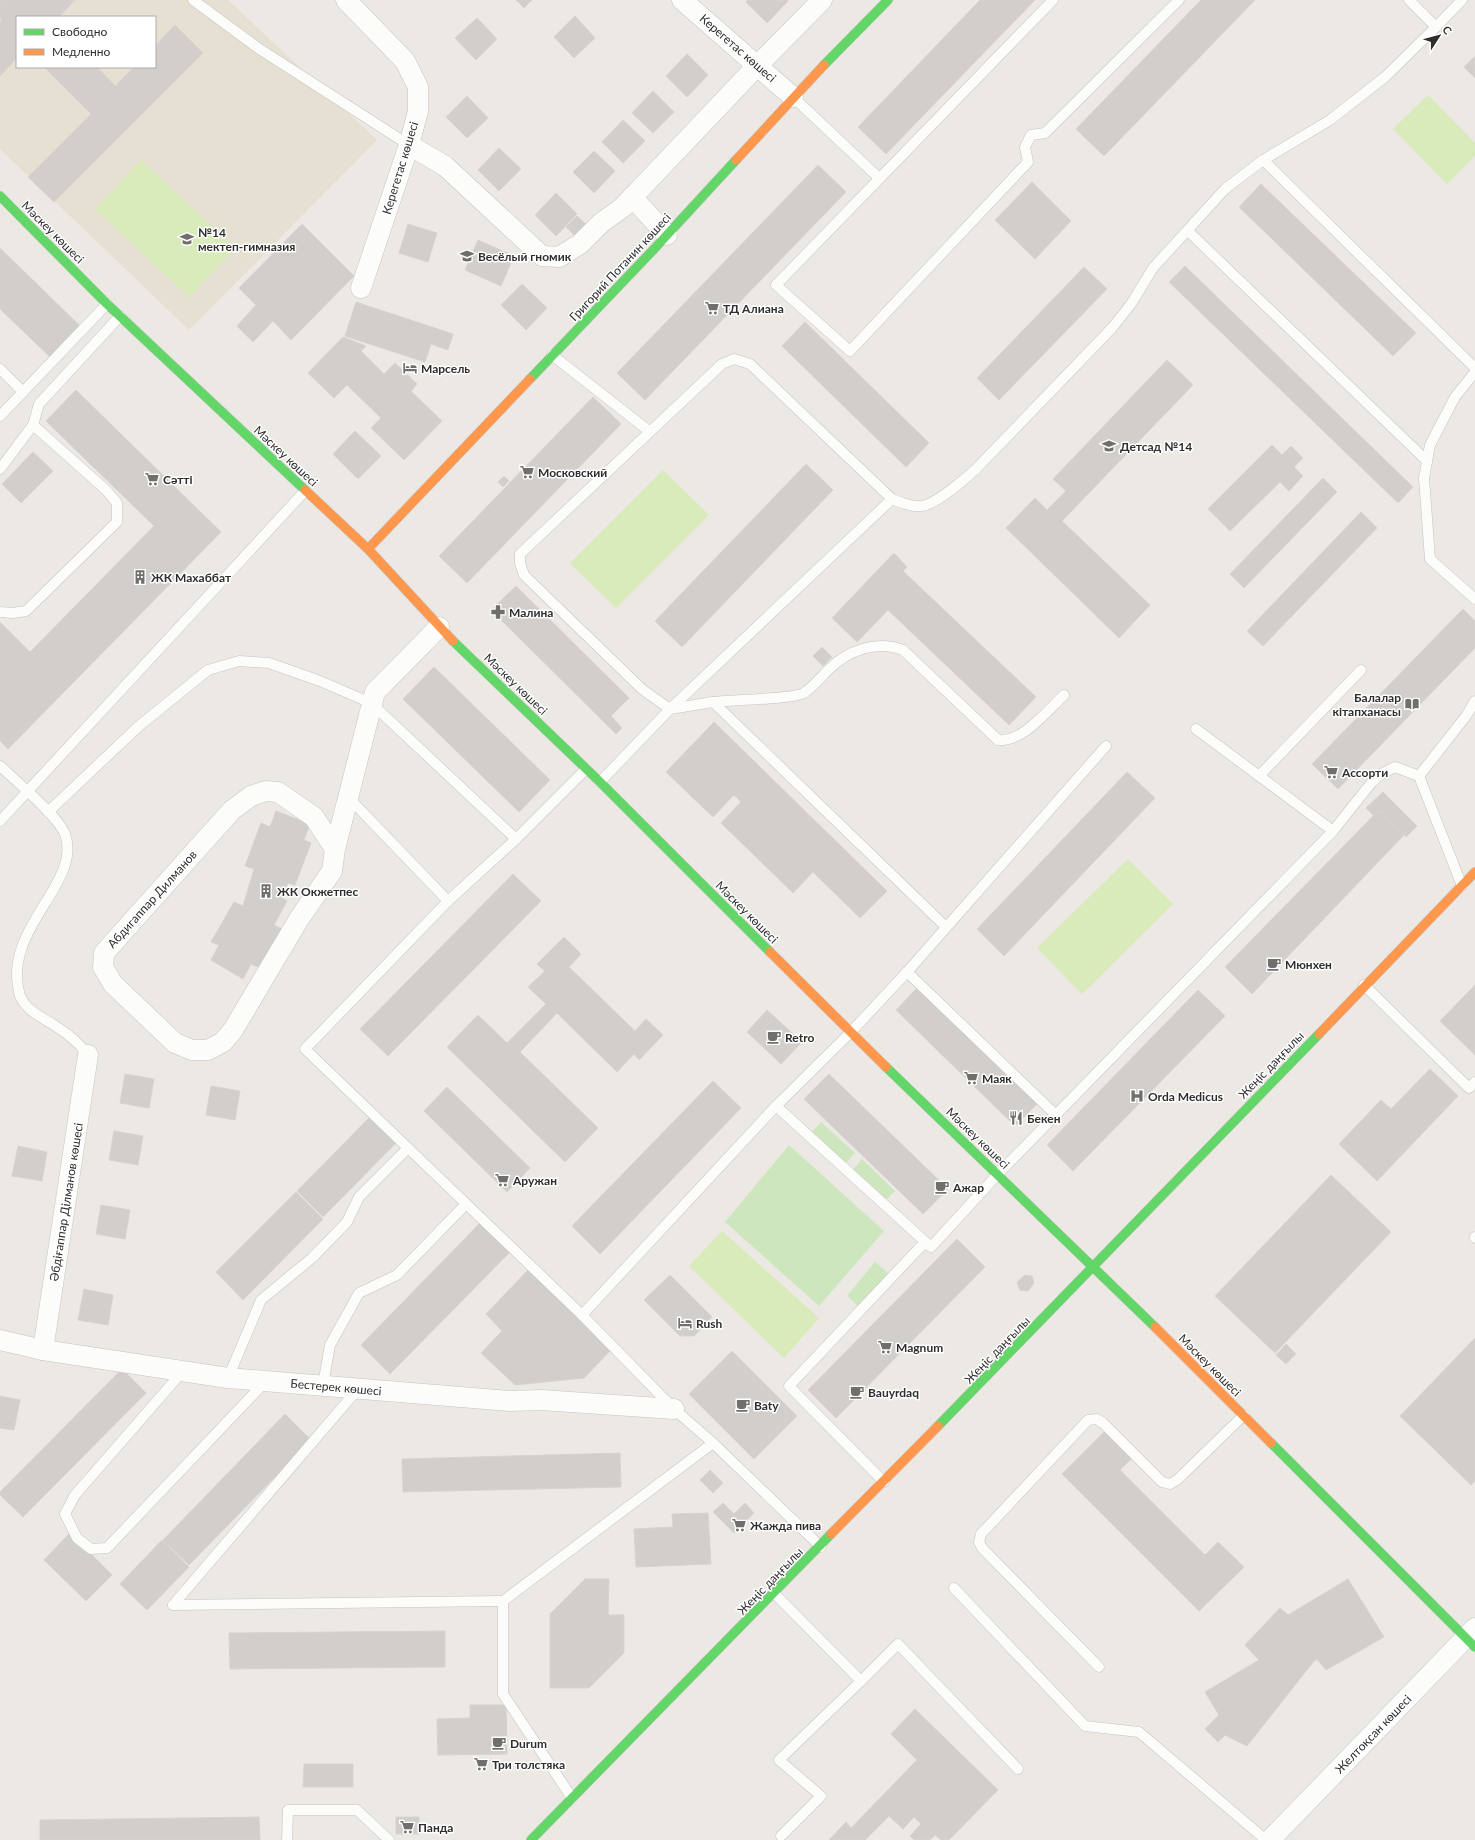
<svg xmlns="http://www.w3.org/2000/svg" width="1475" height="1840" font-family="Lato,sans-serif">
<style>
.education{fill:#e6e0d3;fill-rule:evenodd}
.green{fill:#cee6be}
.pitch{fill:#d9eabb}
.building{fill:#d1cecb;stroke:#d7d4d0}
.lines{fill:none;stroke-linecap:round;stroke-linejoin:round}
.lane-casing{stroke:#c5c4c5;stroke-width:11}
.street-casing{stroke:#c5c4c5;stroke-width:21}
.fast-casing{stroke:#c5c4c5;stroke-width:10}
.slow-casing{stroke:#c5c4c5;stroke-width:10}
.lane{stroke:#fcfcfb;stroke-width:10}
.street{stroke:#fcfcfb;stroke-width:20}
.fast{stroke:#63d668;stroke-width:9}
.slow{stroke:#ff974d;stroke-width:9}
.labels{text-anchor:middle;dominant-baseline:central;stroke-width:3;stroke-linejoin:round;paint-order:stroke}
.street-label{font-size:12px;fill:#2e2e2e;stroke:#fff}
.poi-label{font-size:12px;font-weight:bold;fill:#2e2e2e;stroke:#fff;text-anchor:start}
</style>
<rect width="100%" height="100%" fill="#ece8e4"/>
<path class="education" d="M0,0H228L377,140L189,330L0,149ZM17,17H155V67H17Z"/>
<g class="green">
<path d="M821,1122L855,1153L845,1164L811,1133Z"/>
<path d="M789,1145L884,1231L819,1306L725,1222Z"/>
<path d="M862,1159L895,1191L885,1201L852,1171Z"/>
<path d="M875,1262L889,1274L859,1307L847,1296Z"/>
</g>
<g class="pitch">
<path d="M1428,95L1475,143V156L1447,184L1393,129Z"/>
<path d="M141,160L235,248L189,297L95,209Z"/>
<path d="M663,470L709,515L616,608L570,563Z"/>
<path d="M1128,859L1173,904L1082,994L1037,948Z"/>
<path d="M722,1231L819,1318L784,1358L689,1266Z"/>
</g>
<g class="building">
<path d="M0,0H75L59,17H17V58L0,76V22L2,20L0,18Z"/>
<path d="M516,0H532L524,8Z"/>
<path d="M748,0H787L788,1L767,23L746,2Z"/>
<path d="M980,0H1035L886,154L858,127Z"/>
<path d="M1201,0H1255L1104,156L1076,129Z"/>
<path d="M575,16L595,38L574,58L554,37Z"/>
<path d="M477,18L497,39L476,60L455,38Z"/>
<path d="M175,25L203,53L54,202L28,177L91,114L44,67H97L115,86L134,67H155V46Z"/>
<path d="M687,54L708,75L687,97L666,76Z"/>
<path d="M1475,56V78L1464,67Z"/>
<path d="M653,91L674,112L653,133L632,113Z"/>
<path d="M467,96L488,118L467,138L446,117Z"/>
<path d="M623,120L645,141L623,163L602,142Z"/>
<path d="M499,148L521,169L499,191L478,170Z"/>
<path d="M594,151L615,171L594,193L573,172Z"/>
<path d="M818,165L846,192L645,400L617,373Z"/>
<path d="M1032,182L1071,221L1035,259L995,220Z"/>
<path d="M1261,184L1416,333L1393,356L1239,207Z"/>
<path d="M556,193L577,214L556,236L535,215Z"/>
<path d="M577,216L587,225L576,237L566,227Z"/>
<path d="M302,224L354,276L291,340L273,321L253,342L237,326L256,305L239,288Z"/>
<path d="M408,224L437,233L428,262L399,253Z"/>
<path d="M478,240L514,256L501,286L465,270Z"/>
<path d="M0,248L80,326L50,357L0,309Z"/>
<path d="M1185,266L1413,487L1398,503L1169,282Z"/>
<path d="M1084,267L1107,289L999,400L977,378Z"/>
<path d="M522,284L547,308L526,330L501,305Z"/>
<path d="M356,302L453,334L448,350L431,344L425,362L345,336Z"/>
<path d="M805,322L929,443L906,467L782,346Z"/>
<path d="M343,337L366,346L361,351L384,374L395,363L417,384L411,391L442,421L404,460L371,428L381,418L347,385L334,398L308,373Z"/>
<path d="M1167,360L1193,385L1062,521L1150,605L1119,638L1006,528L1035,498L1047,510L1066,491L1053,479Z"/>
<path d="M76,390L221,532L8,749L0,741V622L30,652L154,526L46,421Z"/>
<path d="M593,397L621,424L467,583L439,556Z"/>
<path d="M355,431L381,456L358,479L333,454Z"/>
<path d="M1272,445L1282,455L1291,446L1303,458L1294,467L1303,476L1289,491L1280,482L1230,531L1208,509Z"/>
<path d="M33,452L53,471L21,503L2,484Z"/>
<path d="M806,464L833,490L682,647L655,621Z"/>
<path d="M504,476L509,481L503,487L498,482Z"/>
<path d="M1323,478L1337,492L1244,588L1230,574Z"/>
<path d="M1361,512L1377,528L1263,646L1247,631Z"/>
<path d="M894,553L907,567L903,571L1036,697L1009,725L888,610L857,642L832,618Z"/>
<path d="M516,586L629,698L611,716L622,728L616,734L491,610Z"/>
<path d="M1463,609L1475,621V648L1338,789L1312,764Z"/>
<path d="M822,647L832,657L823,666L813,656Z"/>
<path d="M434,667L550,780L519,812L403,699Z"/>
<path d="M714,722L887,891L860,918L813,872L793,893L721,823L741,802L734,795L713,817L666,772Z"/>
<path d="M1127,772L1155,798L1004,956L977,929Z"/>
<path d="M1383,792L1417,826L1406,837L1379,810L1374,816L1366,808Z"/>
<path d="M1379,810L1404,835L1252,994L1225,967Z"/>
<path d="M276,811L310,824L304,840L311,843L295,885L288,883L281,897L287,901L274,925L282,929L260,968L251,964L243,979L211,960L219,945L211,942L234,902L243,906L254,869L245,866L261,823L270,827Z"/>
<path d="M513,874L541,901L388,1056L360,1029Z"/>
<path d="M564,937L581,954L569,967L635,1031L646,1019L663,1035L639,1060L634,1054L617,1072L557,1013L520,1052L598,1128L565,1162L447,1047L478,1015L507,1043L546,1004L528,987L545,971L537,964Z"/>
<path d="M920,985L1040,1101L1015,1126L896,1010Z"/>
<path d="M1475,985V1055L1440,1021Z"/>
<path d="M1198,990L1225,1016L1073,1171L1047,1145Z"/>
<path d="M767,1010L802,1042L781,1064L747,1032Z"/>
<path d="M1430,1069L1458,1096L1377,1181L1339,1144L1381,1100L1391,1109Z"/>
<path d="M125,1074L154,1079L149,1108L120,1103Z"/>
<path d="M829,1074L948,1189L923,1214L804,1099Z"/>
<path d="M713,1081L741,1108L600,1254L572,1226Z"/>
<path d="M211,1086L240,1091L235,1120L206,1115Z"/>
<path d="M447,1087L530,1168L507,1192L424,1111Z"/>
<path d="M371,1116L397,1142L323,1217L297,1191Z"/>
<path d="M114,1131L143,1136L138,1165L109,1160Z"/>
<path d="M18,1146L47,1152L42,1181L12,1176Z"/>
<path d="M1331,1175L1391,1232L1275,1353L1215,1296Z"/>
<path d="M296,1192L323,1219L243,1300L216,1272Z"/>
<path d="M101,1205L130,1210L125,1239L96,1234Z"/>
<path d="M481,1222L511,1251L390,1374L361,1345Z"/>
<path d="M957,1239L985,1267L836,1418L808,1390Z"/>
<path d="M528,1270L611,1350L584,1378L515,1385L481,1353L502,1331L486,1314Z"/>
<path d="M670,1275L712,1317L694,1336H680L644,1300Z"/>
<path d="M1025,1275L1032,1276L1034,1283L1028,1291L1020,1290L1017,1282Z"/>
<path d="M84,1289L113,1295L108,1325L78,1320Z"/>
<path d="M1475,1338V1481L1471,1485L1400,1416Z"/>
<path d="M1286,1344L1296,1354L1286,1364L1276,1355Z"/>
<path d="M732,1351L797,1416L754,1459L689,1394Z"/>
<path d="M122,1369L146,1393L23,1517L0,1495V1492Z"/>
<path d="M0,1396L20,1400L14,1430L0,1428Z"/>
<path d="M285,1414L311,1440L189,1565L163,1540Z"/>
<path d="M1105,1431L1132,1458L1120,1470L1205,1555L1218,1542L1244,1567L1199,1611L1062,1474Z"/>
<path d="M620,1453L621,1487L403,1492L402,1459Z"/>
<path d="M710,1470L723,1483L713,1493L700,1480Z"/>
<path d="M723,1503L734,1514L745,1503L754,1513L734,1533L713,1512Z"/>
<path d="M708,1513L711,1564L636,1567L634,1529L673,1527L672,1514Z"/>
<path d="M70,1533L112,1575L86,1601L44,1560Z"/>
<path d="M162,1540L189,1567L147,1610L120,1584Z"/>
<path d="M585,1579H609L608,1615H624V1653L589,1688H550V1614Z"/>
<path d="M1348,1579L1384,1637L1326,1670L1317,1659L1314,1661L1247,1746L1225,1735L1218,1742L1205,1729L1219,1715L1205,1692L1259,1660L1245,1645L1280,1608L1288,1615Z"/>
<path d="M445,1631V1667L230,1669L229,1633Z"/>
<path d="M470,1705H506L507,1754L438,1755L437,1719L470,1718Z"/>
<path d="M915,1709L998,1790L949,1840H941L935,1835L930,1840H914L910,1836L921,1824L914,1817L903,1829L889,1816L865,1840H829L846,1822L851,1828L917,1760L891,1734Z"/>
<path d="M304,1764H353V1787H303Z"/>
<path d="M259,1817L260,1840H40V1820Z"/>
<rect x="396" y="1817" width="23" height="17"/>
</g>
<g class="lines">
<defs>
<g id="lane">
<path d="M193,0L258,48L409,145"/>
<path d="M1053,0L776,285L850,351L1028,162L1025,147L1031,135L1045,133L1179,0"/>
<path d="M1409,0L1436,27L1462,0"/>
<path d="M793,97L879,178"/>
<path d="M1263,160L1475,368"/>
<path d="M1188,231L1427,461"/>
<path d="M552,355L649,431"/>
<path d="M0,369L23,392"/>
<path d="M1475,372L1455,397L1430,445L1424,478L1430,559L1475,599"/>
<path d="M0,416L107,304"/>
<path d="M0,469L33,425L39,404L120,316"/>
<path d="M892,499L670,709L643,690L524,575L520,563V554L722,364L734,359L750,364L892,499C902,503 912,507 922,506C936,504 965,479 976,469L1112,328L1131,304L1153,268L1225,189L1263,160L1330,120L1385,77L1436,27"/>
<path d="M0,612L13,613L26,611L117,522V503L106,490L33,425"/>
<path d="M713,702C729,700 794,699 804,693C813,687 821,677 828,670C848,650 877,640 903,650L998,740C1022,743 1047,711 1064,695"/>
<path d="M1196,729L1333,831"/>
<path d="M0,766C15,780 58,816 65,834C83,884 0,929 20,996C27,1011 41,1017 54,1025C67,1033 79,1043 88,1055"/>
<path d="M1259,776L1361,670"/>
<path d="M1419,776L1462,886"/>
<path d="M600,782L670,709L713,702L946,927"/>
<path d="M348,797L448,901"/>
<path d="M48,812L139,726L208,670L239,661L269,663L320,681L371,703L516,839L448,901L305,1049L582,1315L674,1409L713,1443L821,1547"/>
<path d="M0,821L305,491"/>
<path d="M516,839L586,769"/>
<path d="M907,972L1057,1116"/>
<path d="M1364,985L1469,1088L1475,1082"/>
<path d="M776,1106L931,1247L998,1174L1333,831L1372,782L1381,774L1395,767L1419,776L1466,716L1475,701"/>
<path d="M1475,1237V1238"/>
<path d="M582,1315L776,1106L850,1033L907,972L1106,746"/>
<path d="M183,1371L75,1495L65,1514L77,1538L91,1549L107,1548L267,1380"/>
<path d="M228,1378L261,1300L312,1258L347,1222L359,1197L408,1148"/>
<path d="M323,1385L330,1345L359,1293L397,1275L466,1204"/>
<path d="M884,1482L789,1386L925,1242"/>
<path d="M954,1588L1085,1726L1139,1732L1266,1840"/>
<path d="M775,1594L861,1681L779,1760L821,1796L781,1836"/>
<path d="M173,1605L503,1601"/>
<path d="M173,1605L358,1389"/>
<path d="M1099,1667L982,1548L979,1542L981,1534L1088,1420L1097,1419L1103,1423L1162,1482L1170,1484L1177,1480L1244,1415"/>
<path d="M861,1681L898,1644L1018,1769"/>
<path d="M572,1798L503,1694V1601L713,1443"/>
<path d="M287,1840L288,1810H357L389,1840"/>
</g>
<g id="street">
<path d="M346,0L405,61L418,87V111L409,145L361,288"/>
<path d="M682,0L793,97"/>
<path d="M409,145L445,166L542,256L559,257L580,244L601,223L623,207L757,66L822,0"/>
<path d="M632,197L667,235"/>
<path d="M335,849L314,817L278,792L266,791L251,796L232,810L104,953L103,967L113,984L175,1043L192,1050H208L223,1042L233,1030L299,919L332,871L335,849L375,692L439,627"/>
<path d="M0,1340L43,1350L228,1378L510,1401L541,1400L674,1409"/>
<path d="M43,1350L88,1055"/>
<path d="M1270,1840L1475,1628"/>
</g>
<g id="fast">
<path d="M824,65L888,0"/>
<path d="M0,196L107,304L305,490"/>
<path d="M530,379L655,248L736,160"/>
<path d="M453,641L600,782L770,952"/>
<path d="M886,1067L1155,1327"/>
<path d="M938,1426L1319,1034"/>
<path d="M1271,1443L1475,1647"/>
<path d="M531,1840L831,1534"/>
</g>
<g id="slow">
<path d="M736,160L824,65"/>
<path d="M305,490L368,549L453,641"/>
<path d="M368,549L530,379"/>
<path d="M770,952L886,1067"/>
<path d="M1319,1034L1475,872"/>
<path d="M1155,1327L1271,1443"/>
<path d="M831,1534L938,1426"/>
</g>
</defs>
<use href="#lane" class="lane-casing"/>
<use href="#street" class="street-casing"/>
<use href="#fast" class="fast-casing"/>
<use href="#slow" class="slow-casing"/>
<use href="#lane" class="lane"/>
<use href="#street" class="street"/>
<use href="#fast" class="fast"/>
<use href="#slow" class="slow"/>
</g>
<defs>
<symbol id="school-bare" viewBox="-9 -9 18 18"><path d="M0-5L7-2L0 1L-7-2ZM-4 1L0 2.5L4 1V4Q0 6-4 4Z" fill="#706f6e" stroke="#fff" stroke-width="2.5" paint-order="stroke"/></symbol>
<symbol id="supermarket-bare" viewBox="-9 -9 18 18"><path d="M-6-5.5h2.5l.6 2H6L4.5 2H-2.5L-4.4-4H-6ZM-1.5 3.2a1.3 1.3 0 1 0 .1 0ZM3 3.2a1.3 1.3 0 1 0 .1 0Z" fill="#706f6e" stroke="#fff" stroke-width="2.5" paint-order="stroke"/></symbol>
<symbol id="hotel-bare" viewBox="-9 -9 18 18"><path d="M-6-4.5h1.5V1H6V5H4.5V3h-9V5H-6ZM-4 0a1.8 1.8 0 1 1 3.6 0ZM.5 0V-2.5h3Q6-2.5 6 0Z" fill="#706f6e" stroke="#fff" stroke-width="2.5" paint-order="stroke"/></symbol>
<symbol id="building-bare" viewBox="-9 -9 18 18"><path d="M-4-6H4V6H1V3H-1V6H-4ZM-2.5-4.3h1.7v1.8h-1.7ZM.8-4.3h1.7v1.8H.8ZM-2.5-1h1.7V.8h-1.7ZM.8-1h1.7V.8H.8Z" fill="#706f6e" stroke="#fff" stroke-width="2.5" paint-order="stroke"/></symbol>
<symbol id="pharmacy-bare" viewBox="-9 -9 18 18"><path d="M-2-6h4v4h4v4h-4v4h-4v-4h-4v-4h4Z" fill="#706f6e" stroke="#fff" stroke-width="2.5" paint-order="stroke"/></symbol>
<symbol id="library-bare" viewBox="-9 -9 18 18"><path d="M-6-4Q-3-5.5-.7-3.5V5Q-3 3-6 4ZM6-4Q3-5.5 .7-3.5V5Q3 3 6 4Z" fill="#706f6e" stroke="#fff" stroke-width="2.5" paint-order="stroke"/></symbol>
<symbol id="cafe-bare" viewBox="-9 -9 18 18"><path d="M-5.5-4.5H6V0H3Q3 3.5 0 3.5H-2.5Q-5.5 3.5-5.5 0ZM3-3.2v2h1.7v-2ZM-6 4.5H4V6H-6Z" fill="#706f6e" stroke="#fff" stroke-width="2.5" paint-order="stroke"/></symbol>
<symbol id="hospital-bare" viewBox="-9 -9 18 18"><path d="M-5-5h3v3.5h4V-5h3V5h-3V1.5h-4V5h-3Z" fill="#706f6e" stroke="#fff" stroke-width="2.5" paint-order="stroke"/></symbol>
<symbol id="restaurant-bare" viewBox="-9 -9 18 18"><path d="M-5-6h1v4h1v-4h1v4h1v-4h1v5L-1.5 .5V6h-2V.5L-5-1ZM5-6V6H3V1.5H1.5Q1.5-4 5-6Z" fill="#706f6e" stroke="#fff" stroke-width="2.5" paint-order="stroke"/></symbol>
</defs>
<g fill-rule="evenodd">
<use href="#school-bare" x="177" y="229" width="20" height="20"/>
<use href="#school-bare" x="457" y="246" width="20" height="20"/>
<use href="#supermarket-bare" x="702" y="298" width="20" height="20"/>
<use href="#hotel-bare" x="400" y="358" width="20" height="20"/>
<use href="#school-bare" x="1099" y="436" width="20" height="20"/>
<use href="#supermarket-bare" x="517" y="462" width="20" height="20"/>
<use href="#supermarket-bare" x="142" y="469" width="20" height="20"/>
<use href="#building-bare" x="130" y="567" width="20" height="20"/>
<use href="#pharmacy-bare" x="488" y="602" width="20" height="20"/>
<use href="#library-bare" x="1402" y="694" width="20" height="20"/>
<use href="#supermarket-bare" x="1321" y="762" width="20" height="20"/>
<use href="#building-bare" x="256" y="881" width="20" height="20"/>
<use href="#cafe-bare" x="1264" y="954" width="20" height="20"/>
<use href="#cafe-bare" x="764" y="1027" width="20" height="20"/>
<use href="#supermarket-bare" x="961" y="1068" width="20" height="20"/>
<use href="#hospital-bare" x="1127" y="1086" width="20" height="20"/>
<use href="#restaurant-bare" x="1006" y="1108" width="20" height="20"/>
<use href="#supermarket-bare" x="492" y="1170" width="20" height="20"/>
<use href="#cafe-bare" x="932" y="1177" width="20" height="20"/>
<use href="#hotel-bare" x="675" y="1313" width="20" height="20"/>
<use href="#supermarket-bare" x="875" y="1337" width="20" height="20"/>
<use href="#cafe-bare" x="847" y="1382" width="20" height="20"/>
<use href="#cafe-bare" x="733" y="1395" width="20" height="20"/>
<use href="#supermarket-bare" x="729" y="1515" width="20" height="20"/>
<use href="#cafe-bare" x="489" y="1733" width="20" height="20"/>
<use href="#supermarket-bare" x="471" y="1754" width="20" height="20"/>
<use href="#supermarket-bare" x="397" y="1817" width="20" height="20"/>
</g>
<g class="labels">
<g class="street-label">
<text transform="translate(738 48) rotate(41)">Керегетас көшесі</text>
<text transform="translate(400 168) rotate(-73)">Керегетас көшесі</text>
<text transform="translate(53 232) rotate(45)">Мәскеу көшесі</text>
<text transform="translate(620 267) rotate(-47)">Григорий Потанин көшесі</text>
<text transform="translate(286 456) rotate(43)">Мәскеу көшесі</text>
<text transform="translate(516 684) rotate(44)">Мәскеу көшесі</text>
<text transform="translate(152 899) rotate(-48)">Абдигаппар Дилманов</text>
<text transform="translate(747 912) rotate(45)">Мәскеу көшесі</text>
<text transform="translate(1271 1065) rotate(-46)">Жеңіс даңғылы</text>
<text transform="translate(978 1138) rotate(44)">Мәскеу көшесі</text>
<text transform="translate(66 1202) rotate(-81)">Әбдіғаппар Ділманов көшесі</text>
<text transform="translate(997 1350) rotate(-46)">Жеңіс даңғылы</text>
<text transform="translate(1210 1365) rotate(45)">Мәскеу көшесі</text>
<text transform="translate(336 1387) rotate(5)">Бестерек көшесі</text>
<text transform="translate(770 1581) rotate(-46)">Жеңіс даңғылы</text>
<text transform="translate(1373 1734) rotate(-46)">Желтоқсан көшесі</text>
</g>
<g class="poi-label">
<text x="198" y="232">№14<tspan x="198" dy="14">мектеп-гимназия</tspan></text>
<text x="478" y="256">Весёлый гномик</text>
<text x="723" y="308">ТД Алиана</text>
<text x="421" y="368">Марсель</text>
<text x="1120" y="446">Детсад №14</text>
<text x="538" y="472">Московский</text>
<text x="163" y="479">Сәтті</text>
<text x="151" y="577">ЖК Махаббат</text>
<text x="509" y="612">Малина</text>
<text x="1401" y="697" text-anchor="end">Балалар<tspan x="1401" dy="14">кітапханасы</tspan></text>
<text x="1342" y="772">Ассорти</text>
<text x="277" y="891">ЖК Окжетпес</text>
<text x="1285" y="964">Мюнхен</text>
<text x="785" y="1037">Retro</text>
<text x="982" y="1078">Маяк</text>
<text x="1148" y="1096">Orda Medicus</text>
<text x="1027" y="1118">Бекен</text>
<text x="513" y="1180">Аружан</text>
<text x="953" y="1187">Ажар</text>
<text x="696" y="1323">Rush</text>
<text x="896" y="1347">Magnum</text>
<text x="868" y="1392">Bauyrdaq</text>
<text x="754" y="1405">Baty</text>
<text x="750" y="1525">Жажда пива</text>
<text x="510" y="1743">Durum</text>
<text x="492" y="1764">Три толстяка</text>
<text x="418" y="1827">Панда</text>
</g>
</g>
<rect x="16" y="16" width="140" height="52" fill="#ffffff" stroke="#ababab"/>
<rect x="24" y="29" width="20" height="6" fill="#63d668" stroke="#ababab"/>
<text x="52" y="36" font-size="12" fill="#2e2e2e">Свободно</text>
<rect x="24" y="49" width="20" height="6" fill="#ff974d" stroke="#ababab"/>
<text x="52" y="56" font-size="12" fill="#2e2e2e">Медленно</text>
<g transform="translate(1439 36) rotate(54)" stroke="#ffffff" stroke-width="3" paint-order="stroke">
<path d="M0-3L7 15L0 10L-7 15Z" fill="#2e2e2e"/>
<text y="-6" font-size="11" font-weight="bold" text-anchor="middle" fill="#2e2e2e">С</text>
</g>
</svg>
